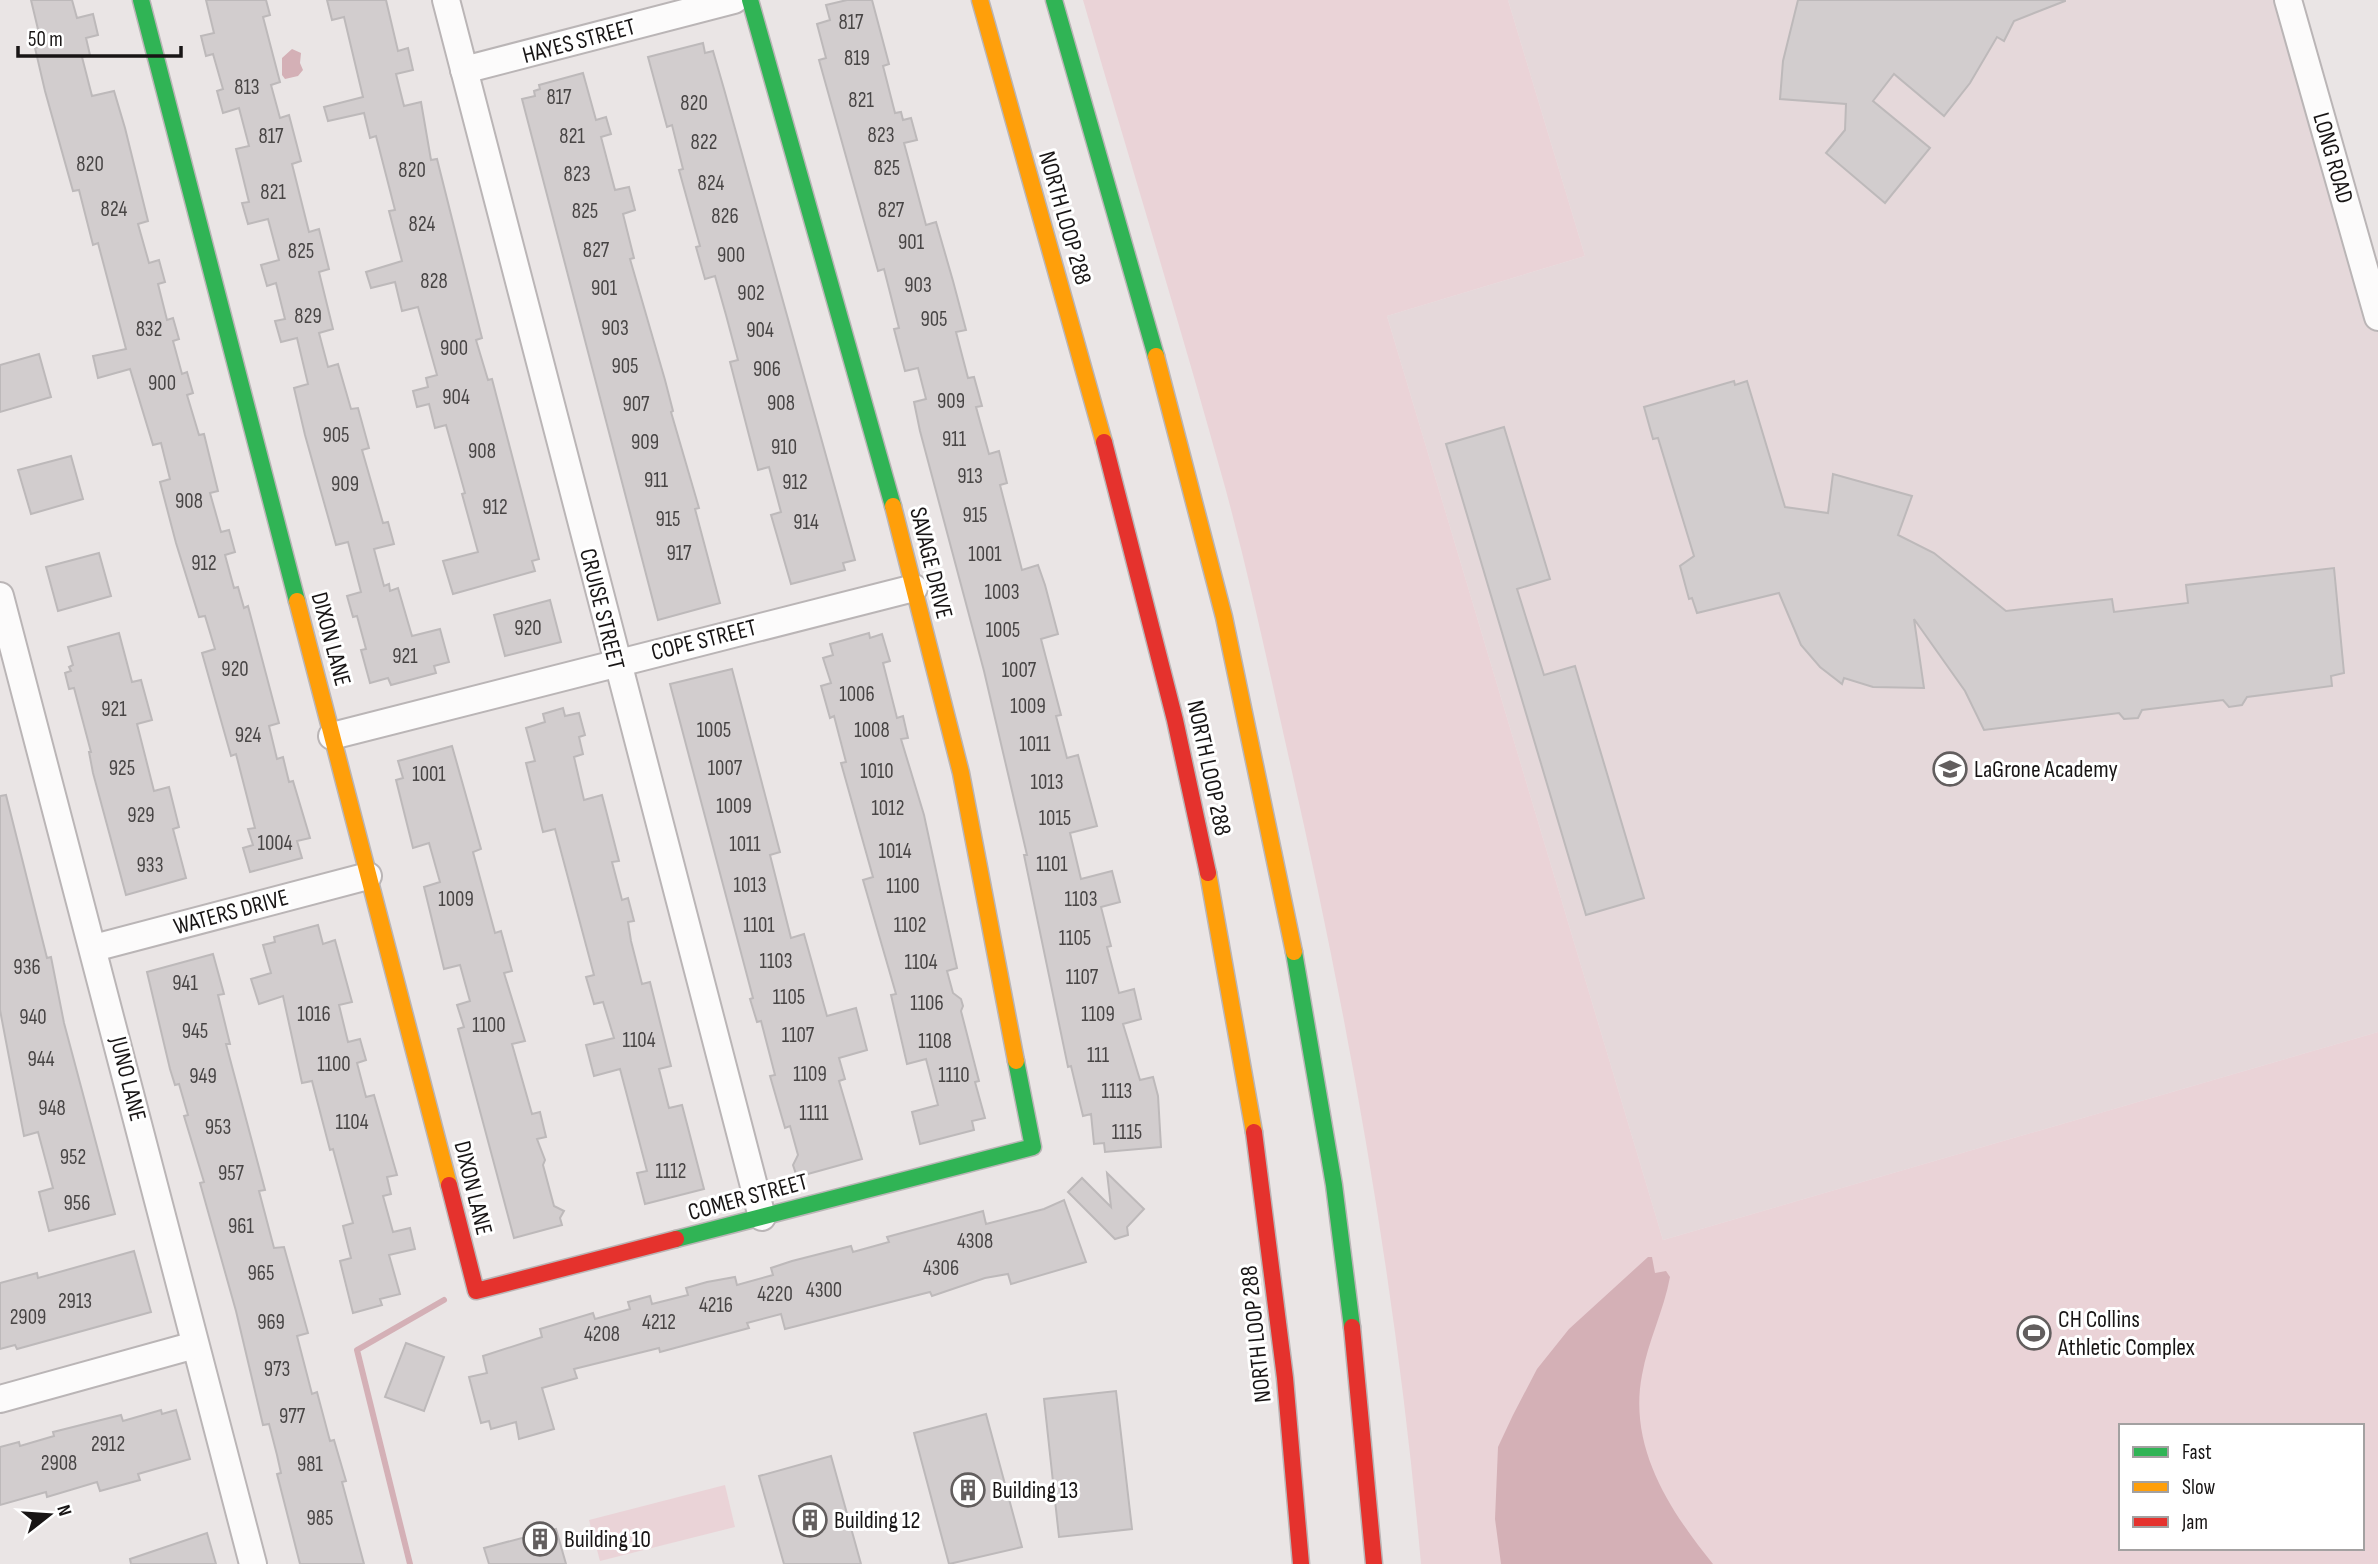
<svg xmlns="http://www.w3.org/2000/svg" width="2378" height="1564" font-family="'Sofia Sans Condensed',sans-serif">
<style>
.built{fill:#e5d8da}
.green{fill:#ead3d7;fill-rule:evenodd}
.water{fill:#d4b0b6}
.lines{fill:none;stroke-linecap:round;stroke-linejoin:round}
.stream{stroke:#d4b0b6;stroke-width:6}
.building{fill:#d2cdce;stroke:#bdb9ba;stroke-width:2}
.street-casing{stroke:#bab5b6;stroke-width:30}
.fast-casing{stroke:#bab5b6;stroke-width:19}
.slow-casing{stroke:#bab5b6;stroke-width:19}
.jam-casing{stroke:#bab5b6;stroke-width:19}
.street{stroke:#fcfbfb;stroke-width:26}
.fast{stroke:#30b455;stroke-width:16}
.slow{stroke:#ff9f0a;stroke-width:16}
.jam{stroke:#e5322d;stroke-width:16}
.labels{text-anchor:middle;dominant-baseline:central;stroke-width:6;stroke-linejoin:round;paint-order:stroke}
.number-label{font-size:21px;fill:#484545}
.street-label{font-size:24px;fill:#181515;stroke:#fff}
.poi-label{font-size:24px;fill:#181515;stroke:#fff;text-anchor:start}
</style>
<rect width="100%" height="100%" fill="#eae5e5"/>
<path class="built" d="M1508,0H2288L2378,317V1032L1663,1240L1387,316L1585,256Z"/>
<g class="green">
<path d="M1083,0H1508L1585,256L1387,316L1663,1240L2378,1032V1564H1421C1397,1291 1349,1021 1288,754C1268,665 1249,575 1225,487C1180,324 1130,162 1083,0ZM2121,1426H2362V1548H2121Z"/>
<path d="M725,1485L735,1527L600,1561L589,1520Z"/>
</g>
<g class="water">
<path d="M292,49L301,53L300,63L303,70L298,76L285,79L282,75V58Z"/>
<path d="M1648,1257H1652L1655,1273L1666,1271L1670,1277C1664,1310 1648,1341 1642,1375C1628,1447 1670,1511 1713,1564H1501L1495,1519L1498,1447L1513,1415L1537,1369L1569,1329Z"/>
</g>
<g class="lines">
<path class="stream" d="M410,1564L357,1350L444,1300"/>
</g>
<g class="building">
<path d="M31,0H72L77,18L93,14L98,35L86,38L90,55L82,57L92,96L114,91L125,128L148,221L138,224L149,263L159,260L165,282L158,284L167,320L173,318L179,339L173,341L182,374L187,372L193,393L187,395L199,435L204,434L218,491L210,493L221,532L229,530L235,552L225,555L234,588L238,587L244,608L248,606L279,723L269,726L277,759L283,757L289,782L293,781L310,838L297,841L302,858L250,872L243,848L253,845L248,829L255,828L236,754L231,756L202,653L215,649L205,616L199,617L176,543L160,482L170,479L161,443L153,445L130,369L98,378L93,356L126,349L98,243L93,245L79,190L73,191L45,91L35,48L42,46Z"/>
<path d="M206,0H266L270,15L263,17L280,82L271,85L280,118L289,115L301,161L292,164L309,232L319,229L329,269L319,272L333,329L319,333L328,367L338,364L351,409L358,408L369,448L362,450L383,523L388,522L394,544L374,549L384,586L389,584L390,591L398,588L412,636L440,629L449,662L434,666L436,673L391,685L388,678L370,683L361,650L366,649L357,616L353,617L347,596L361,592L348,542L336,545L305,435L294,388L308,384L297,338L281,342L275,321L285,319L276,283L267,286L261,265L279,260L268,219L248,224L242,203L249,202L236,149L249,146L239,108L223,113L217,91L223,89L213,54L206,56L201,36L214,33Z"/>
<path d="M327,0H386L398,51L408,48L413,70L396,74L404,106L421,102L431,160L437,159L482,338L476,340L488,380L492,379L539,559L532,561L535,571L453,594L443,561L478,552L462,494L465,493L446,425L435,428L429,404L417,407L413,391L428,387L426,378L437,375L418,307L402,311L395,282L371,288L366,272L402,261L389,211L395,210L376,136L370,138L364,113L328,121L324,107L363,97L344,17L332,20Z"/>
<path d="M847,0H872L889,64L883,66L895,113L901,112L903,120L911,118L917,140L904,143L926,225L936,222L953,281L966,330L956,332L968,378L974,377L982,406L976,407L989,454L999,451L1007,483L1000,485L1022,570L1038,565L1045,585L1058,634L1041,639L1061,715L1056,716L1067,758L1078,755L1097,826L1070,833L1081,879L1112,871L1120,902L1101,907L1111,946L1107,947L1119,993L1134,989L1141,1019L1123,1024L1140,1080L1153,1077L1158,1096L1161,1147L1105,1152L1104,1143L1094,1144L1091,1114L1083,1116L1071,1066L1068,1067L1024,855H1027L984,671L920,431L914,402L926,399L918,368L905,371L894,329L899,328L884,269L878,271L819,60L826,58L817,24L830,20L826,5Z"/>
<path d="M1798,0H2065V1L2014,21L2004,41L1997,37L1970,83L1944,116L1894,74L1873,101L1930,148L1885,203L1826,153L1845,130L1846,104L1780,99L1783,61Z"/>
<path d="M703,43L705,53L713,51L724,89L855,560L843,563L845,570L791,584L771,515L781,512L769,467L758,470L730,362L738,360L726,315L715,276L705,279L696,247L700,246L679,170L683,169L672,125L667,127L648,57Z"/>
<path d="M583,73L596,120L606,117L611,134L601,137L615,190L629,187L635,210L623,214L634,258L630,259L665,380L673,411L671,412L699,508L695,509L720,603L658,620L522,99L535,96L534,91L540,89L539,85Z"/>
<path d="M39,354L51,397L0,412V365Z"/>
<path d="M1734,381L1735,385L1747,381L1785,507L1828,513L1833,474L1912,496L1898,535L1934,553L2006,611L2112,599L2114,612L2188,603L2186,585L2334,568L2344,673L2331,676L2332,686L2247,697L2242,705L2229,707L2223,700L2142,710L2138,718L2124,719L2119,713L1984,730L1965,691L1914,619L1924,688L1873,687L1844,678L1842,684L1820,667L1801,645L1779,593L1697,613L1692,598L1689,599L1680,566L1694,556L1658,438L1653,439L1644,407Z"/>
<path d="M1504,427L1550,579L1517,589L1544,675L1575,666L1644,898L1586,915L1446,444Z"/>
<path d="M71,456L83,499L31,514L18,470Z"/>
<path d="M99,553L111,596L58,611L46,567Z"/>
<path d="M550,600L561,642L505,656L494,615Z"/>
<path d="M119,633L132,682L141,680L152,720L137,724L154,791L169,787L179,827L173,829L186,878L126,895L93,773L89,752H91L74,688L69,689L65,673L71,671L69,667L73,665L68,647Z"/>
<path d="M869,633L870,638L882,634L890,661L883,663L897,718L903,716L908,738L901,739L924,815L957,968L947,971L953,993L961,999L963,1006L961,1011L979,1081L975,1082L985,1118L972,1121L974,1130L920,1144L912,1112L938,1105L926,1059L907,1064L891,995L896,994L863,880L873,877L841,763L846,762L834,716L830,718L821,686L831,683L823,658L833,655L830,644Z"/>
<path d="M732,669L780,852L770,855L791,938L804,934L827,1016L856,1008L867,1050L839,1058L845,1079L839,1081L862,1159L797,1177L793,1165L798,1155L790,1126L785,1128L770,1076L775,1075L761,1021L757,1022L750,999L753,998L670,684Z"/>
<path d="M563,708L565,716L579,713L585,735L579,737L583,754L574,757L584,800L602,795L619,861L612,862L622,900L628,898L634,921L628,922L631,941L642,984L650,982L671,1066L659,1069L669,1108L682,1105L704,1189L645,1204L637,1173L647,1171L620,1069L594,1076L586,1045L614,1038L603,1002L594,1004L586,977L594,975L555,829L543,832L526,763L535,761L526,728L545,722L543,714Z"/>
<path d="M452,746L481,849L473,852L495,933L501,931L512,971L504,973L525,1041L512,1044L532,1114L540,1112L546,1137L537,1139L545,1160L543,1165L554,1206L564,1211L560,1218L562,1225L514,1238L458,1029L464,1027L457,1005L470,1001L460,965L444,969L424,887L440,882L429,843L413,848L396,780L403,778L398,761Z"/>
<path d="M6,795L47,958L51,957L64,1023L115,1214L49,1231L39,1192L53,1188L38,1132L24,1136L0,1010V796Z"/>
<path d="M318,925L323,944L335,940L352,1002L339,1005L348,1042L360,1039L366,1060L357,1063L366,1097L374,1095L397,1175L387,1177L391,1194L383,1196L393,1232L410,1228L415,1249L389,1255L400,1294L380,1299L382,1305L353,1313L340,1261L351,1258L343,1226L353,1223L333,1149L330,1150L312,1081L302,1083L283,996L259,1004L251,979L271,973L263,945L275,942L274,937Z"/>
<path d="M213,954L224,994L218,995L230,1044H226L265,1190L259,1191L274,1248L284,1247L308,1333L297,1336L312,1394L317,1392L330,1441L334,1440L346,1481L342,1482L364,1564H300L277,1474L281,1473L277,1455L269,1424L263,1425L236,1311L200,1183L204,1182L184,1116L188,1115L179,1084L175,1085L170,1069L147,972Z"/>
<path d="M1107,1173L1144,1209L1127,1227L1128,1235L1115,1239L1068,1192L1082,1178L1111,1207Z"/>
<path d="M1064,1200L1086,1262L1011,1284L1008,1274L985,1278L932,1296L930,1292L785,1329L781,1314L747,1323L749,1328L660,1352L659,1348L574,1369L577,1378L542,1388L554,1429L519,1439L516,1422L491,1429L489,1421L481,1423L469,1377L487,1373L483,1356L542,1337L540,1329L593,1313L595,1319L630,1309L628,1302L650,1296L652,1304L688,1295L686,1288L707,1282L735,1277L737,1285L773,1275L771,1268L792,1261L851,1246L853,1252L889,1242L887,1237L983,1211L986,1224L1044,1209Z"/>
<path d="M134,1251L151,1312L17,1349L15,1345L0,1349V1283L37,1273L38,1278Z"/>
<path d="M406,1343L444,1357L424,1411L385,1397Z"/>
<path d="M1116,1391L1132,1529L1059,1537L1044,1399Z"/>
<path d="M161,1410L162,1414L176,1410L190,1459L138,1474L140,1480L100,1491L97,1482L47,1497L46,1492L0,1505V1447L19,1442L20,1446L54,1436L53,1432L121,1415L123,1421Z"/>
<path d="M986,1414L1022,1547L949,1564L914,1433Z"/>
<path d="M831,1456L861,1564H784L759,1476Z"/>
<path d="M556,1529L566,1564H489L484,1548Z"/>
<path d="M207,1533L216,1564H131L130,1559Z"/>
</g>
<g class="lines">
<defs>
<g id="street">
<path d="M446,0L762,1217"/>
<path d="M2288,0L2378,317"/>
<path d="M464,70L734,0"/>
<path d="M0,596L253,1564"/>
<path d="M332,736L914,588"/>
<path d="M94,948L368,876"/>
<path d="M0,1399L195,1345"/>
</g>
<g id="fast">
<path d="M141,0L297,601"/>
<path d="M750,0L893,506"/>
<path d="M1054,0L1156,356"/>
<path d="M1294,952L1334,1185L1352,1327"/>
<path d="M676,1239L1033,1147L1016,1061"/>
</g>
<g id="slow">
<path d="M980,0L1104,442"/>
<path d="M1156,356L1224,617L1294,952"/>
<path d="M893,506L961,773L1016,1061"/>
<path d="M297,601L449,1185"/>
<path d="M1208,873L1254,1132"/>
</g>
<g id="jam">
<path d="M1104,442L1175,720L1208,873"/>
<path d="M1254,1132L1285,1378L1301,1564"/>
<path d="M449,1185L476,1291L676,1239"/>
<path d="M1352,1327L1374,1564"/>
</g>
</defs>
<use href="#street" class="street-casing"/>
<use href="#fast" class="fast-casing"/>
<use href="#slow" class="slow-casing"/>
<use href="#jam" class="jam-casing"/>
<use href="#street" class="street"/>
<use href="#fast" class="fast"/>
<use href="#slow" class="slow"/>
<use href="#jam" class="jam"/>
</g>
<defs>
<symbol id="school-ring" viewBox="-11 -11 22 22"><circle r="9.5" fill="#fff" stroke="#625e5e" stroke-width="1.5"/><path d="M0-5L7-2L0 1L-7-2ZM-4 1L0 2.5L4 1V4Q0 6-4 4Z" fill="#625e5e"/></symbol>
<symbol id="stadium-ring" viewBox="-11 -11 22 22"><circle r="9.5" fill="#fff" stroke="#625e5e" stroke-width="1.5"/><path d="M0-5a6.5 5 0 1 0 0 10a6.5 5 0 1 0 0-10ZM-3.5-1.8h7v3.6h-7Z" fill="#625e5e"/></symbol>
<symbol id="building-ring" viewBox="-11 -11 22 22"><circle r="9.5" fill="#fff" stroke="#625e5e" stroke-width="1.5"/><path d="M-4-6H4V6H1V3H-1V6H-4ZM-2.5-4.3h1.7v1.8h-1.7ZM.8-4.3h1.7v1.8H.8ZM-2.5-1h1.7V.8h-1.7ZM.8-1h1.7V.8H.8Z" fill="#625e5e"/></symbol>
</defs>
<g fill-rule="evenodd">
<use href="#school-ring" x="1931" y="750" width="38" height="38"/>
<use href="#stadium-ring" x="2015" y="1314" width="38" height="38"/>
<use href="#building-ring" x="949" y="1471" width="38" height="38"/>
<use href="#building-ring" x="791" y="1501" width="38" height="38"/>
<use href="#building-ring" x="521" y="1520" width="38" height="38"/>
</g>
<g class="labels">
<g class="number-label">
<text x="851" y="22">817</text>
<text x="857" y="58">819</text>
<text x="247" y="87">813</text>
<text x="559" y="97">817</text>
<text x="861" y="100">821</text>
<text x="694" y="103">820</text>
<text x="881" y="135">823</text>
<text x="271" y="136">817</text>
<text x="572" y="136">821</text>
<text x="704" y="142">822</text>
<text x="90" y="164">820</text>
<text x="887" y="168">825</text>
<text x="412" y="170">820</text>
<text x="577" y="174">823</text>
<text x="711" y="183">824</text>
<text x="273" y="192">821</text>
<text x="114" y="209">824</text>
<text x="891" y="210">827</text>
<text x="585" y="211">825</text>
<text x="725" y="216">826</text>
<text x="422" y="224">824</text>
<text x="911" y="242">901</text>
<text x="596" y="250">827</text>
<text x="301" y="251">825</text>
<text x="731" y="255">900</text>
<text x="434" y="281">828</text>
<text x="918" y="285">903</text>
<text x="604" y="288">901</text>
<text x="751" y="293">902</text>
<text x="308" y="316">829</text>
<text x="934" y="319">905</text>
<text x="615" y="328">903</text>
<text x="149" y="329">832</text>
<text x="760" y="330">904</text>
<text x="454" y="348">900</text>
<text x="625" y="366">905</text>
<text x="767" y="369">906</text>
<text x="162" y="383">900</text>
<text x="456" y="397">904</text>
<text x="951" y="401">909</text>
<text x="781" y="403">908</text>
<text x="636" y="404">907</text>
<text x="336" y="435">905</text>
<text x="954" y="439">911</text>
<text x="645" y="442">909</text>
<text x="784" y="447">910</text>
<text x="482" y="451">908</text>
<text x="970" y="476">913</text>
<text x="656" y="480">911</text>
<text x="795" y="482">912</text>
<text x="345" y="484">909</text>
<text x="189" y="501">908</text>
<text x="495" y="507">912</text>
<text x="975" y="515">915</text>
<text x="668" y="519">915</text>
<text x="806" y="522">914</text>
<text x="679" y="553">917</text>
<text x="985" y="554">1001</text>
<text x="204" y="563">912</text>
<text x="1002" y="592">1003</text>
<text x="528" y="628">920</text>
<text x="1003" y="630">1005</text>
<text x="405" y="656">921</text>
<text x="235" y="669">920</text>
<text x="1019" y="670">1007</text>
<text x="857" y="694">1006</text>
<text x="1028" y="706">1009</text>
<text x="114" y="709">921</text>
<text x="714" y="730">1005</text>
<text x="872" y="730">1008</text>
<text x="248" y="735">924</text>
<text x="1035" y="744">1011</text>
<text x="122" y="768">925</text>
<text x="725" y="768">1007</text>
<text x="877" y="771">1010</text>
<text x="429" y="774">1001</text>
<text x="1047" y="782">1013</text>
<text x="734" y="806">1009</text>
<text x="888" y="808">1012</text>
<text x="141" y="815">929</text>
<text x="1055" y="818">1015</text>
<text x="275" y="843">1004</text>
<text x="745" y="844">1011</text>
<text x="895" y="851">1014</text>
<text x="1052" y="864">1101</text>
<text x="150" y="865">933</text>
<text x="750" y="885">1013</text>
<text x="903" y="886">1100</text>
<text x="456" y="899">1009</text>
<text x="1081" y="899">1103</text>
<text x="759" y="925">1101</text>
<text x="910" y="925">1102</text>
<text x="1075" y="938">1105</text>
<text x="776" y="961">1103</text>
<text x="921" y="962">1104</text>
<text x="27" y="967">936</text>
<text x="1082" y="977">1107</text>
<text x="185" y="983">941</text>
<text x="789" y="997">1105</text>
<text x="927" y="1003">1106</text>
<text x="314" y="1014">1016</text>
<text x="1098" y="1014">1109</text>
<text x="33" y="1017">940</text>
<text x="489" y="1025">1100</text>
<text x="195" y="1031">945</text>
<text x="798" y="1035">1107</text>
<text x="639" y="1040">1104</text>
<text x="935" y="1041">1108</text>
<text x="1098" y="1055">111</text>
<text x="41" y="1059">944</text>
<text x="334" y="1064">1100</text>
<text x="810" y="1074">1109</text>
<text x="954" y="1075">1110</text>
<text x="203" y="1076">949</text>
<text x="1117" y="1091">1113</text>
<text x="52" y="1108">948</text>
<text x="814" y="1113">1111</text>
<text x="352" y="1122">1104</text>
<text x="218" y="1127">953</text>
<text x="1127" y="1132">1115</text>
<text x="73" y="1157">952</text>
<text x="671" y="1171">1112</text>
<text x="231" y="1173">957</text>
<text x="77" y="1203">956</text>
<text x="241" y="1226">961</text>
<text x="975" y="1241">4308</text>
<text x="941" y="1268">4306</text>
<text x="261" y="1273">965</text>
<text x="824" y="1290">4300</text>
<text x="775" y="1294">4220</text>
<text x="75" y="1301">2913</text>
<text x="716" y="1305">4216</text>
<text x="28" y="1317">2909</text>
<text x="271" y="1322">969</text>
<text x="659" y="1322">4212</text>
<text x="602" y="1334">4208</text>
<text x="277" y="1369">973</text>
<text x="292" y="1416">977</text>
<text x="108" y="1444">2912</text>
<text x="59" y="1463">2908</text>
<text x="310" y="1464">981</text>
<text x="320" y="1518">985</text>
</g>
<g class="street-label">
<text transform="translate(579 41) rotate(-15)">HAYES STREET</text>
<text transform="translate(2333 158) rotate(74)">LONG ROAD</text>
<text transform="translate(1065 218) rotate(74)">NORTH LOOP 288</text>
<text transform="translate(931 563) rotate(76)">SAVAGE DRIVE</text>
<text transform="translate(602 609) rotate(76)">CRUISE STREET</text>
<text transform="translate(331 639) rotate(75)">DIXON LANE</text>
<text transform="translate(704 640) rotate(-14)">COPE STREET</text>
<text transform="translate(1209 768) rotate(78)">NORTH LOOP 288</text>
<text transform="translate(231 912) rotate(-15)">WATERS DRIVE</text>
<text transform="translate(128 1079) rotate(76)">JUNO LANE</text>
<text transform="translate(473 1188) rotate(76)">DIXON LANE</text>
<text transform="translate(748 1197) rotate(-15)">COMER STREET</text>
<text transform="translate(1256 1334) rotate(-96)">NORTH LOOP 288</text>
</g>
<g class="poi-label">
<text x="1974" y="769">LaGrone Academy</text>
<text x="2058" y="1319">CH Collins<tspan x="2058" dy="28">Athletic Complex</tspan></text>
<text x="992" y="1490">Building 13</text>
<text x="834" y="1520">Building 12</text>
<text x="564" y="1539">Building 10</text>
</g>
</g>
<rect x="2119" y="1424" width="245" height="126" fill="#ffffff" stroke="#a3a1a1" stroke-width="2"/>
<rect x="2133" y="1447" width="35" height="10" fill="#30b455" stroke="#a3a1a1" stroke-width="2"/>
<text x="2182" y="1459" font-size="21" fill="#181515">Fast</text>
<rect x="2133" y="1482" width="35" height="10" fill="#ff9f0a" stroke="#a3a1a1" stroke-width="2"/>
<text x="2182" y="1494" font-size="21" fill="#181515">Slow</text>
<rect x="2133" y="1517" width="35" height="10" fill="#e5322d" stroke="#a3a1a1" stroke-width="2"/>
<text x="2182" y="1529" font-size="21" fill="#181515">Jam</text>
<g transform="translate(49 1515) rotate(73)" stroke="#ffffff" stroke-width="5" paint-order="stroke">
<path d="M0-5L12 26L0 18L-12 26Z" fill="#181515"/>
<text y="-10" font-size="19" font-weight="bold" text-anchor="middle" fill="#181515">N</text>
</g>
<path d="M18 46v10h163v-10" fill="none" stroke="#181515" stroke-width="3.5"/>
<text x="28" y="46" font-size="21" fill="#181515" stroke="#ffffff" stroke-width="5" paint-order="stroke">50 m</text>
</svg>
